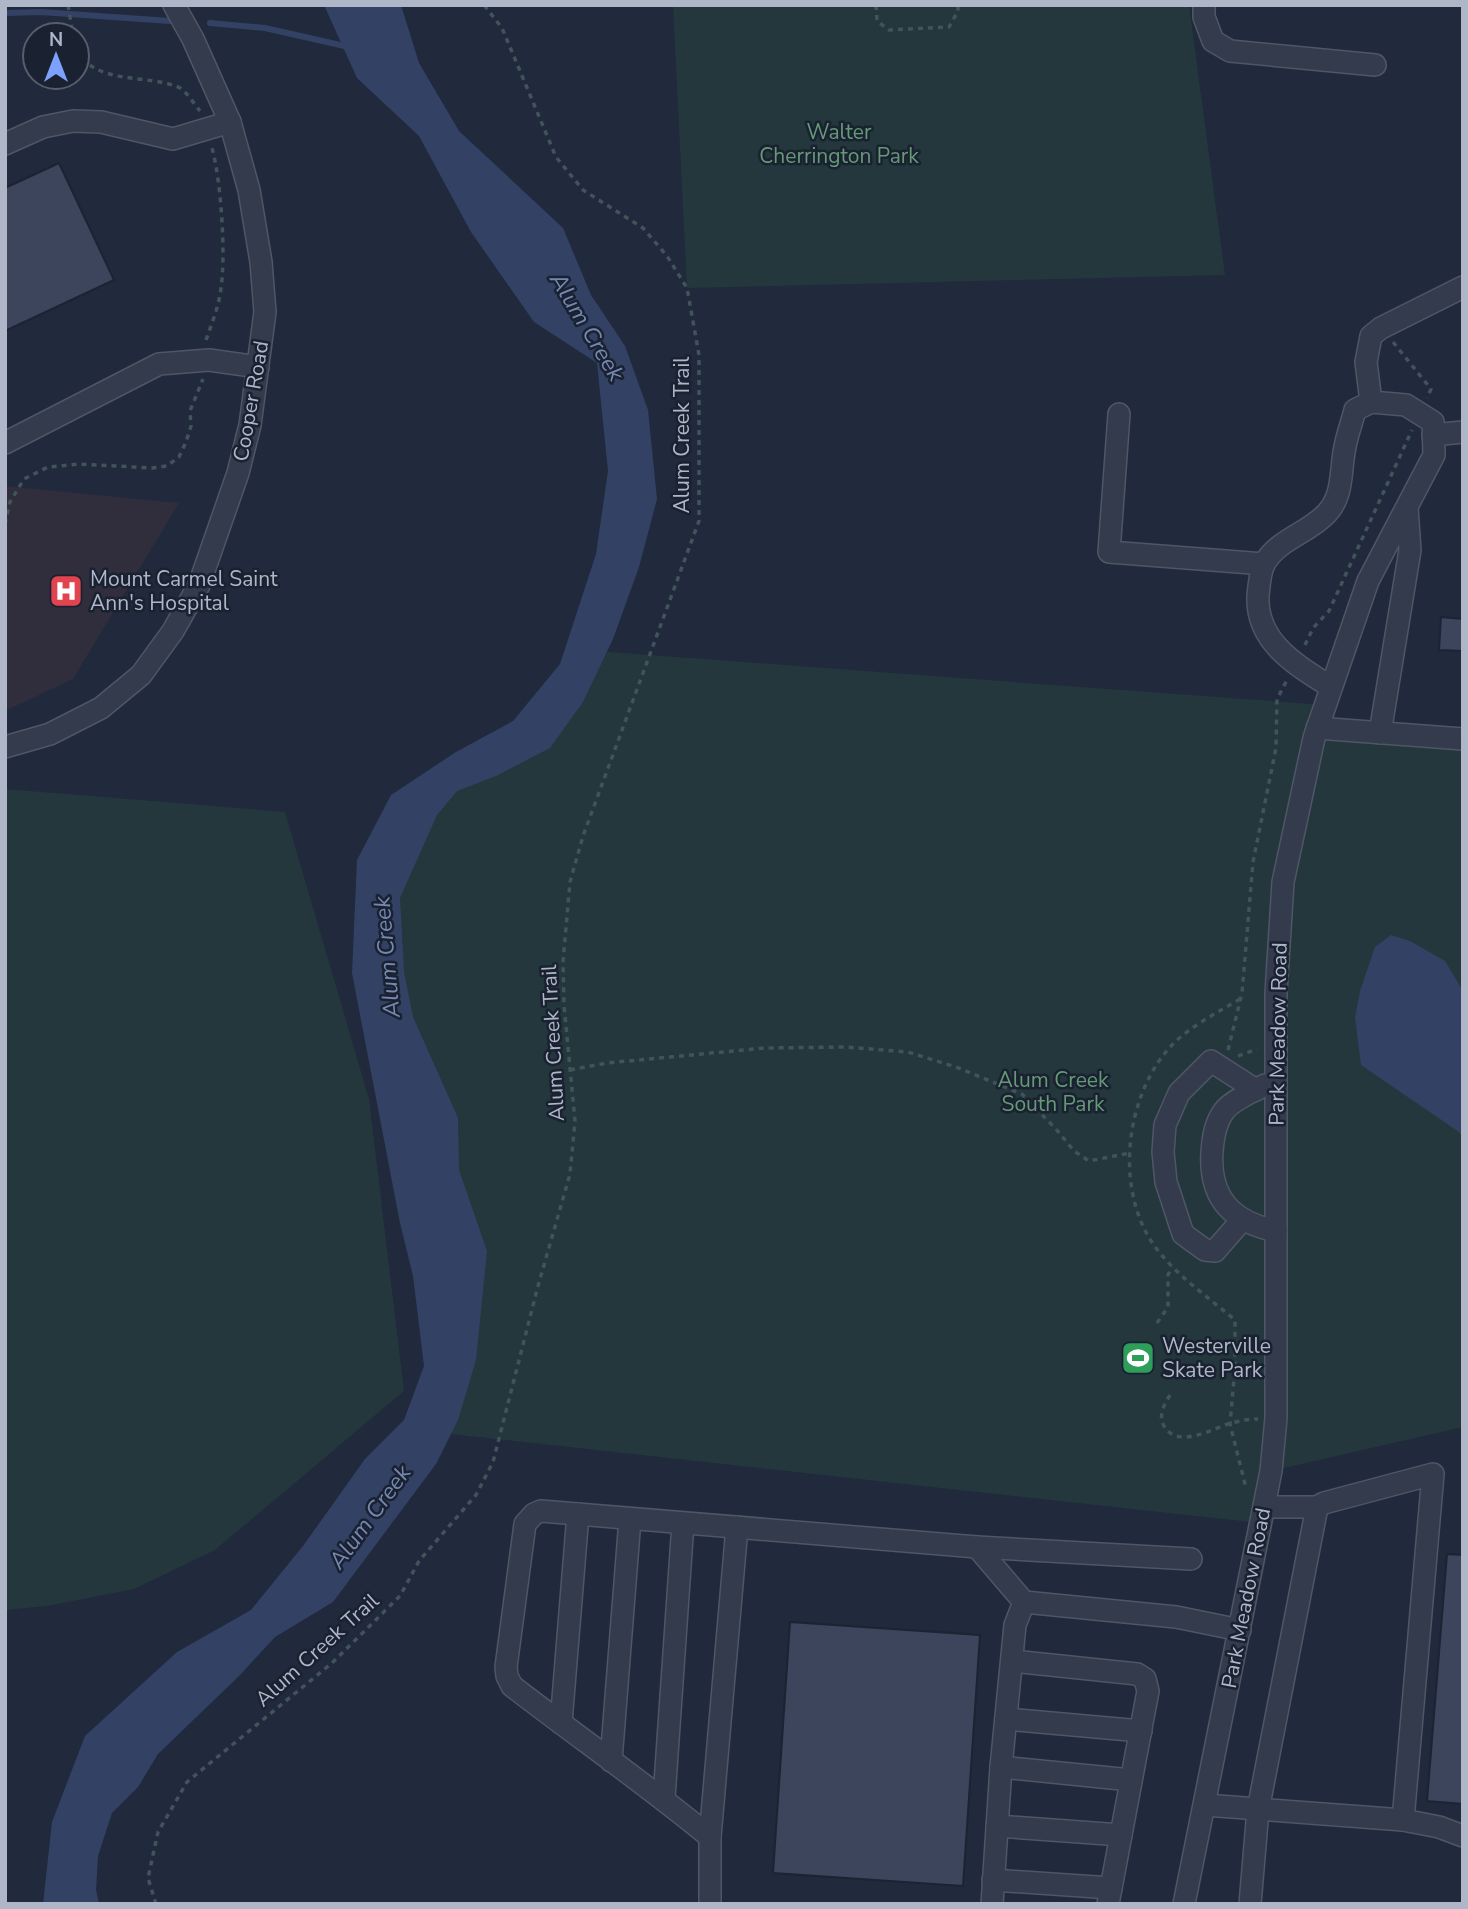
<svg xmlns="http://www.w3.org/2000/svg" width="1468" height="1909" font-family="'Nunito Sans',sans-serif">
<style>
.medical{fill:#302d3c}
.green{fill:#23373d}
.water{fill:#334264}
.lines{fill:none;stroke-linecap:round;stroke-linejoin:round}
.stream{stroke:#334264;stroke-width:6}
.building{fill:#3c455c;stroke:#1c2332;stroke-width:2}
.minor-casing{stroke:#4f5666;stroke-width:24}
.path{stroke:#40545a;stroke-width:3.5;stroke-dasharray:5 5;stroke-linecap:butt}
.minor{stroke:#343b4c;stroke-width:21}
.labels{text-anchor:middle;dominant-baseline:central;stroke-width:5;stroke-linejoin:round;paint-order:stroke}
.park-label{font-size:21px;fill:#659a77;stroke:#1a2130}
.street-label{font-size:21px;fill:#afb6c8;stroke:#1a2130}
.poi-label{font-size:21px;fill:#afb6c8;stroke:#1a2130;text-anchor:start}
.water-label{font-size:23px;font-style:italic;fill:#7588b2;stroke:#1a2130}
</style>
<rect width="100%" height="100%" fill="#21293c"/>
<path class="medical" d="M5,486L179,503L73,679L5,711Z"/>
<g class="green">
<path d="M673,5H1189L1225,275L687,288Z"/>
<path d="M582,650L1325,705L1314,737L1463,746V1427L1271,1471L1260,1523L432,1432L380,890L422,791L531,728Z"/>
<path d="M5,789L285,812L369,1099L404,1391L215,1550L134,1589L47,1606L5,1610Z"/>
</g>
<g class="water">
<path d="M324,5H401L419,63L459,131L563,228L591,295L625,346L648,410L657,499L639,567L613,639L583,702L550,748L496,776L457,791L437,815L400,898L404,972L413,1017L458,1118L459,1170L487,1251L476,1360L458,1420L436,1464L333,1602L275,1637L239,1676L158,1754L138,1787L112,1813L98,1856L96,1890L99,1904H43L52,1822L85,1736L177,1652L251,1610L303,1546L365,1459L404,1420L424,1366L413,1276L400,1223L352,973L357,860L391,795L456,752L513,721L560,664L596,554L608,471L597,363L534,322L471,232L419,136L357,78Z"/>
<path d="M1391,935L1410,941L1445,961L1463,991V1138L1459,1132L1361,1065L1355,1018L1360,991L1375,947Z"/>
</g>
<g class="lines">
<g class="stream">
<path d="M5,13L41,12L170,21"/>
<path d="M210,23L265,28L349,47"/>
</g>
</g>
<g class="building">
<path d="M59,163L114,280L5,331V188Z"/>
<path d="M1441,617L1463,619V651L1439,650Z"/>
<path d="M1447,1554L1463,1555V1804L1427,1801Z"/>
<path d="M790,1622L980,1635L963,1886L773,1873Z"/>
</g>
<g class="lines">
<defs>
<g id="minor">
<path d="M1204,5V17L1213,41L1230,51L1375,65"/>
<path d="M5,144L43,127L73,121L101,122L173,139L230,122"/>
<path d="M1371,402L1366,362L1371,336L1381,328L1463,287"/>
<path d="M1119,414L1109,552L1264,564"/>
<path d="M1433,435L1463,432"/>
<path d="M5,443L159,364L209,360L258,367"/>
<path d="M1331,687C1296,665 1256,642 1258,596C1259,586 1260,572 1264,564C1278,539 1309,533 1327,513C1344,495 1340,469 1345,447C1347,435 1352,422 1355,410L1371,402"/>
<path d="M1317,728L1463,739"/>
<path d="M1380,733L1410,550L1407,508"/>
<path d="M5,747L50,734L101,708L141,675L173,631L199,585L238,473L250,425L265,312L261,262L249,190L230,122L193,39L174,5"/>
<path d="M1265,1085C1255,1090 1230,1102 1224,1111C1215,1123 1213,1138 1212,1152C1209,1198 1232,1222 1276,1231"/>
<path d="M1242,1220L1215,1251L1205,1250L1183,1234L1166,1182L1163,1152L1165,1125L1179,1093L1211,1061L1256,1090"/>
<path d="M1264,1507H1317L1324,1503L1433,1474L1403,1820"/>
<path d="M977,1547L1191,1559"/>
<path d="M1012,1661L1137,1674L1145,1679L1148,1691L1108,1904"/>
<path d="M1006,1719L1141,1731"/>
<path d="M561,1723L578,1514"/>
<path d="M611,1761L630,1519"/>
<path d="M1001,1767L1131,1780"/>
<path d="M664,1798L683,1523"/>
<path d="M1205,1805L1403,1820L1439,1827L1463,1836"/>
<path d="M997,1826L1121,1835"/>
<path d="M710,1837L737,1527"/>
<path d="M993,1880L1111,1888"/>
<path d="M710,1904V1837C646,1784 578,1737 512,1686L507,1676L506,1667L525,1524L534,1514L541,1511L977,1547L1024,1602L1176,1617L1240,1630"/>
<path d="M992,1904L1001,1767L1015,1625L1024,1602"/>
<path d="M1184,1904L1271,1471L1276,1418V993L1283,882L1314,738L1368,581L1434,455L1433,422L1406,405L1371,402"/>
<path d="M1250,1904L1258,1810L1317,1507"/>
</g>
</defs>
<use href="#minor" class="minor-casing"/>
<g class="path">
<path d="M68,5L73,35"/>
<path d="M876,5L877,21L889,30L949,27L958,11V5"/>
<path d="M77,50C95,85 146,74 178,87C186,90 194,104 200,111"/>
<path d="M206,340C212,323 219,306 221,288C226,255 221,180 212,148"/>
<path d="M1393,342L1431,389L1427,398"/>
<path d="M5,524L10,502L24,479L48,467L79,464L152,468L167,466L179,457L186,442L191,426L190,411L203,379"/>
<path d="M1305,645L1313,628L1329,611L1412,430"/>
<path d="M1240,999C1218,1012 1191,1026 1173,1044C1125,1093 1113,1191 1156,1248C1177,1276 1208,1297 1235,1320V1367L1230,1424L1246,1488"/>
<path d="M1228,1050L1242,993L1253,862L1276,748L1277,699L1287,680"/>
<path d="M1238,1056L1257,1049"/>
<path d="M570,1070L607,1063L765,1048L845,1047L908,1052L956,1067L1022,1094L1056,1129L1074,1151L1089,1161L1130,1153"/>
<path d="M1157,1323L1168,1307V1275L1172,1267"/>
<path d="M1170,1395C1164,1405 1158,1415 1164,1426C1178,1450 1213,1428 1231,1423C1240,1421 1249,1419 1258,1419"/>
<path d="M156,1904L148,1878L158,1832L187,1782L332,1663L400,1596L419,1561L476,1495L493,1462L538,1286L570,1174L575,1121L564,1005L563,962L570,882L583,836L699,521V355L687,288L667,256L643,228L583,190L556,157L502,28L484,5"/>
</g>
<use href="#minor" class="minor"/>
</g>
<defs>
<symbol id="hospital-square" viewBox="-11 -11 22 22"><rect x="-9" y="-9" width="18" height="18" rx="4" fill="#e0444e" stroke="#1a2130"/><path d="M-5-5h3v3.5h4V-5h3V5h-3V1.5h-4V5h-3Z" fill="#fff"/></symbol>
<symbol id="stadium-square" viewBox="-11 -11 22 22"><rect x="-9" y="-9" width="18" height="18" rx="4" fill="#2e9e5b" stroke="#1a2130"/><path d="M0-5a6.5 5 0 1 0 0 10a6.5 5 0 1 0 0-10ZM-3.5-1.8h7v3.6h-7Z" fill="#fff"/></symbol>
</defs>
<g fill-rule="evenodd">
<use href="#hospital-square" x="47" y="572" width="38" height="38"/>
<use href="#stadium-square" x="1119" y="1339" width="38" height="38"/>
</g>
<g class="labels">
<g class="park-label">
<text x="839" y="132">Walter<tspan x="839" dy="24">Cherrington Park</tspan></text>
<text x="1053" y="1080">Alum Creek<tspan x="1053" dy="24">South Park</tspan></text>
</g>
<g class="street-label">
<text transform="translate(251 401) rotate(-80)">Cooper Road</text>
<text transform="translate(682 435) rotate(-90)">Alum Creek Trail</text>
<text transform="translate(1278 1034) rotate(-89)">Park Meadow Road</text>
<text transform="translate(553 1043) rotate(-93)">Alum Creek Trail</text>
<text transform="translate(1246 1598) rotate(-79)">Park Meadow Road</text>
<text transform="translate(317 1650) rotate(-42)">Alum Creek Trail</text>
</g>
<g class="poi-label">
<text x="90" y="579">Mount Carmel Saint<tspan x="90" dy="24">Ann's Hospital</tspan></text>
<text x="1162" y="1346">Westerville<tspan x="1162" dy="24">Skate Park</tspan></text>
</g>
<g class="water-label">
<text transform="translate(587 327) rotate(59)">Alum Creek</text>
<text transform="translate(387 957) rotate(-95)">Alum Creek</text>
<text transform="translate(370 1517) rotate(-54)">Alum Creek</text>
</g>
</g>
<rect width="1468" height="1909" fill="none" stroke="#afb6c8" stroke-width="14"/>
<g transform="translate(56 56)"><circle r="33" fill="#1a2130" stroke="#565d6d" stroke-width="2"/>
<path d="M0-5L12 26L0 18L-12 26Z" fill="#7ea1fe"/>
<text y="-10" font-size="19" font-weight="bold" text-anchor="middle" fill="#afb6c8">N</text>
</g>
</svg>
